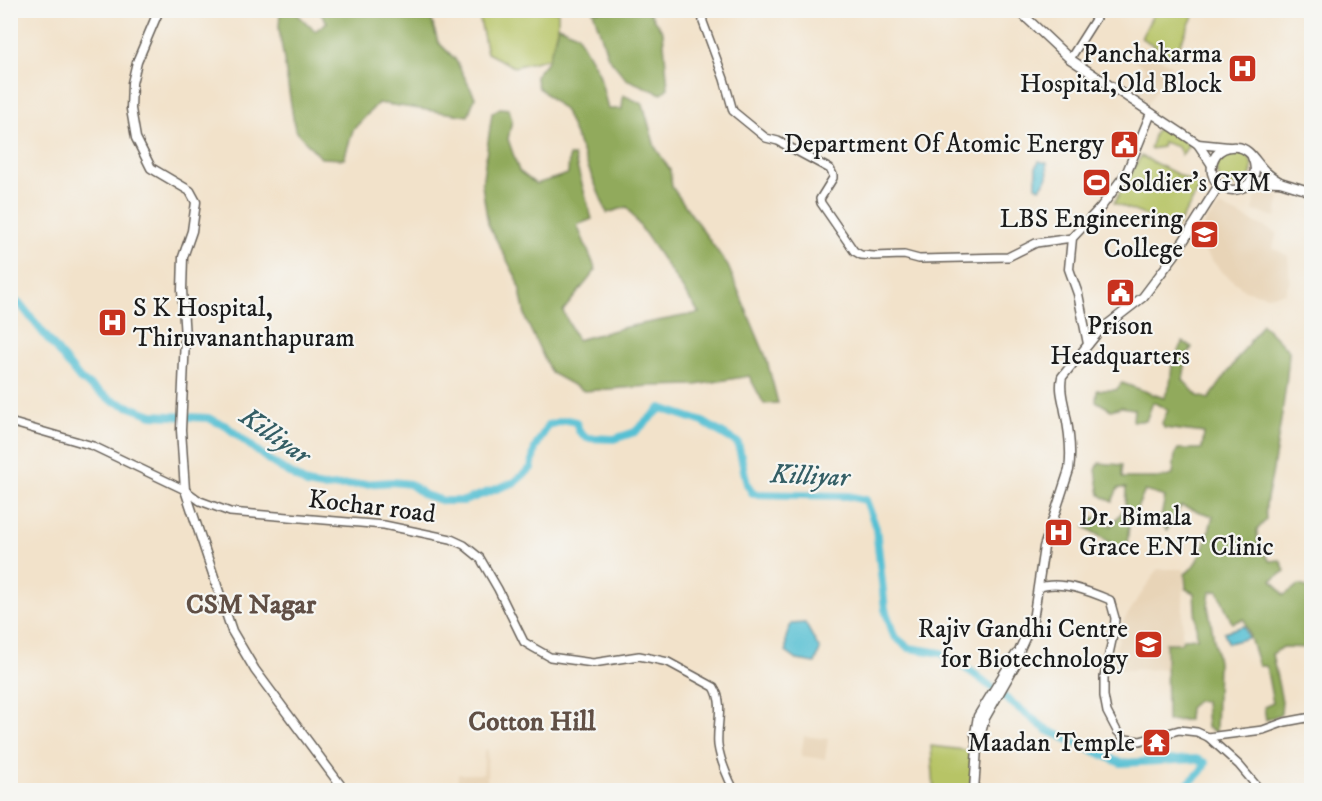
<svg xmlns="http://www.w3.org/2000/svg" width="1322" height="801" font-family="'IM FELL DW Pica',serif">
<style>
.built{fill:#e8d4b7}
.green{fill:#b7c466;stroke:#6a7041;stroke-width:1.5}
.forest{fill:#91aa5b;stroke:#56633c;stroke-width:1.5}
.water{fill:#57c0d3;stroke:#3a6e78;stroke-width:1.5}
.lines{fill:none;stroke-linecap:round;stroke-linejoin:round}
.river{stroke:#57c0d3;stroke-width:8}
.minor-casing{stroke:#676159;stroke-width:10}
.major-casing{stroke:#676159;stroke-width:11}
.minor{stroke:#fff;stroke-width:7}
.major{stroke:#fff;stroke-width:8}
.labels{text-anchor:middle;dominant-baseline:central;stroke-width:4.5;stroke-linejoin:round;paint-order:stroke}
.poi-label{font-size:26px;fill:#1c1c1c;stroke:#f6f6f2;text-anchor:end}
.street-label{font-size:26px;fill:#1c1c1c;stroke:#f6f6f2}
.water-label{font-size:27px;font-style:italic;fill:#345e65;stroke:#f6f6f2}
.neighbourhood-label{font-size:27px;font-weight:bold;fill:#604f45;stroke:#f6f6f2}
</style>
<rect width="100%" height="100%" fill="#f6f6f2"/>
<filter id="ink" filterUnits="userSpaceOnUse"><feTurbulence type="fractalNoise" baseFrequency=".0167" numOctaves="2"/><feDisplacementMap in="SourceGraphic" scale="12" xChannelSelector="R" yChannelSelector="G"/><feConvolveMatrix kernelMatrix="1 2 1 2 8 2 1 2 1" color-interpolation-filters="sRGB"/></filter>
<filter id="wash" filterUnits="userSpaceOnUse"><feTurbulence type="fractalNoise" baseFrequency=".008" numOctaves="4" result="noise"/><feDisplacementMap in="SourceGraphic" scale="24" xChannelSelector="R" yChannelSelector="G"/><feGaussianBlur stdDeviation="1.35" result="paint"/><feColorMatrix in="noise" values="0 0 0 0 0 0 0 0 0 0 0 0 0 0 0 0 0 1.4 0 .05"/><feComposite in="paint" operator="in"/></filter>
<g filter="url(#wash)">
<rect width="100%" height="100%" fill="#f2e2ca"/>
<g class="built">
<path d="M1141,47L1171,65L1148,104L1134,94L1146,68L1133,60Z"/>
<path d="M1257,191L1280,197L1276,217L1253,211Z"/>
<path d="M1220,206L1277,233L1273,248L1288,256L1290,280L1285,293L1267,296L1245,290L1221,271L1199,245L1205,223Z"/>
<path d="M1158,569H1184L1181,669L1110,670L1124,620Z"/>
<path d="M804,736L828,739L825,759L801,756Z"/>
<path d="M488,749L487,783L504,786V790H457L458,774H483L484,750Z"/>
</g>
<g class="green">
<path d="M1189,10L1195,12L1174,57L1141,38L1155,11Z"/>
<path d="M478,11H558V24L550,58L514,67L487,53Z"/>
<path d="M1160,126L1189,145L1182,155L1178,147L1163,142L1162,147L1150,149L1155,132Z"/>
<circle cx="1234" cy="168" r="18"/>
<path d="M1141,156L1201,186L1176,228L1114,203Z"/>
<path d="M931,746L973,751L971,790H934Z"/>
</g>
<g class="forest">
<path d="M280,11H294L315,31L327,22L319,11H429L438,42L455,59L475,97L468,116L378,103L353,130L344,159L321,158L295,130L279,29Z"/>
<path d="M593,11H648L663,32L668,88L661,94L626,79L608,57Z"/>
<path d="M559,26L577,34L599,73L608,109H622L623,95L643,104L655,147L670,170L672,187L728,266L766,357L778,403L764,404L749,376L696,385L650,386L584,391L551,373L526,320L518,281L488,224L482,185L492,113L500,108L509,109L512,120L508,139L519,171L536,184L568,174L569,156H574L592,219L577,225L596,270L563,311L577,340L626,327L699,313L627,207L607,213L565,111L538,87L535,76L548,60Z"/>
<path d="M1262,324L1289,351C1287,391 1279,431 1273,470C1270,488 1264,502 1266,520L1257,530L1258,546L1270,561L1280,560L1285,571L1272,580L1284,595L1299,585L1311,588V648L1283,647L1272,654L1282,701L1281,714L1266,720L1264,707L1273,703L1266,666H1259L1244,619L1232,623L1218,591L1210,592L1208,606L1218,662L1216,732L1207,728L1205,701H1197L1189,708L1188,720L1167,721L1166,643H1181L1183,639L1197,638L1194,593L1186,589L1185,574C1200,565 1209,532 1213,516L1181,506L1167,530L1160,522L1165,497L1145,491L1129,525L1127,545L1115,546L1085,527L1095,517L1111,526L1125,508L1126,488H1118L1112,502L1100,495L1096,470L1099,463L1122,465V478H1161L1173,475L1175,454L1178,449H1202L1204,433L1164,428L1162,423L1168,410L1153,402L1146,421H1133L1134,409L1121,407L1111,410L1096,401L1097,390H1116L1122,383L1164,398L1170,384L1172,365L1183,342L1192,347L1186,360L1183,380L1198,396L1209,399Z"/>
</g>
<g class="water">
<path d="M1039,161L1047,163L1048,177L1040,188L1036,186V166Z"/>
<path d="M805,623L820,650L815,663L797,660L786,652V638L791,624Z"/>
<path d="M1244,626L1248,638L1228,643L1224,632Z"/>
</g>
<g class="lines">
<path class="river" d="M10,298L21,305L80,379L111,400L152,415L208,418L226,426L270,461L307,484L323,487L392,482L410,484L425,495L444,501H464L515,482L531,468L535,448L548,425L567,420L576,422L579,431L587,438L614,439L635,432L661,408L703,422L738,443L747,484L753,494L848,496L866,500L876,528L885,609L894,636L909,648L941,653L973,673L1047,730L1121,763L1196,759L1205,763C1202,775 1189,779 1184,790"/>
</g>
</g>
<g filter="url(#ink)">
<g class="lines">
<defs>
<g id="minor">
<path d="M702,10L703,22L724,79L733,111L766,138L778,141L830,169L833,175V178L820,199L821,203L854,251L861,255L874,256L904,255L919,259L1008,257L1036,243L1072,238"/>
<path d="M1070,59L1101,10"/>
<path d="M10,422L93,446L185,490L200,501L230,512L384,525L451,539L464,545L480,558L498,589L524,642L534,648L550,657L593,663L639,656L654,659L668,662L714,687C725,705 716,725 718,745C720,760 727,776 734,790"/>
<path d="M1038,588C1059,579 1091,592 1110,600L1115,618L1114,631L1104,677V696L1107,712L1117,731L1125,739L1140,741L1179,730L1197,732L1208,737L1263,730L1285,722L1312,717"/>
<path d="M1208,737L1239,765L1260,790"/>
</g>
<g id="major">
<path d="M159,10L137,62L132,83L131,109L136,138L151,168L190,191L196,202L192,231L183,257L182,290L185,338L181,430L185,490L232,631L255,670L344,790"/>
<path d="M1018,10L1070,59L1198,144L1212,165"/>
<path d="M1198,144L1228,147"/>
<path d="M1252,157C1267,190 1219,203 1212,173C1211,167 1212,161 1216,155C1221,149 1229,146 1237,147C1250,148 1256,163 1265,171C1269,175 1275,179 1280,182"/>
<path d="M1252,181L1280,182L1312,192"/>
<path d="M1088,344L1078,294L1069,269L1072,238L1101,207L1127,172L1151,113"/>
<path d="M977,747L985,718L1018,660L1020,649L1033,620L1044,547L1069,470C1072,450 1069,430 1065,411C1063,399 1059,389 1062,377L1099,331L1143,297L1174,256L1219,185"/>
<path d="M974,790L977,748L975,734L978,716L1016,654"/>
</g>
</defs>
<use href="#minor" class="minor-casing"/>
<use href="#major" class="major-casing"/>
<use href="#minor" class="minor"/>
<use href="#major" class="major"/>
</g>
</g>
<defs>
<symbol id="hospital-square" viewBox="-11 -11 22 22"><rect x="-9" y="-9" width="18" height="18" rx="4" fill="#c8321e" stroke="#f6f6f2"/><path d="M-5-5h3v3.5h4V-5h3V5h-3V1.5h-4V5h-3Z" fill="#fff"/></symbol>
<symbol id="civic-square" viewBox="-11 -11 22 22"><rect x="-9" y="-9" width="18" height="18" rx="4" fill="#c8321e" stroke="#f6f6f2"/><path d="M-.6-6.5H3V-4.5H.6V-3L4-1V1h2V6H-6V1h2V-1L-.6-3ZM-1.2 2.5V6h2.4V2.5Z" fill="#fff"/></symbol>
<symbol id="stadium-square" viewBox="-11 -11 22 22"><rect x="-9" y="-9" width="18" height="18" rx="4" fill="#c8321e" stroke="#f6f6f2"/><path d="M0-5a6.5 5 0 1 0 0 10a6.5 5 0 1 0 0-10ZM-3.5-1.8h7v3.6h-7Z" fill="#fff"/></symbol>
<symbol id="university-square" viewBox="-11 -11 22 22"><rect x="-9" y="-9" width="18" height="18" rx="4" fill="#c8321e" stroke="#f6f6f2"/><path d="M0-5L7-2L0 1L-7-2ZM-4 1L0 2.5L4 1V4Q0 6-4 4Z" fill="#fff"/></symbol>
<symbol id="temple-square" viewBox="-11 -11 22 22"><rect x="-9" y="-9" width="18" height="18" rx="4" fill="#c8321e" stroke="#f6f6f2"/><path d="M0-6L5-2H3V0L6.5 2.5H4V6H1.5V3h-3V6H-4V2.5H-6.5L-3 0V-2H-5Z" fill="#fff"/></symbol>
</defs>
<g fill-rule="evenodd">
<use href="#hospital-square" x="1226" y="52" width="33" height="33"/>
<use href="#civic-square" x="1108" y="128" width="33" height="33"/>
<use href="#stadium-square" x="1080" y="166" width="33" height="33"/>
<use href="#university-square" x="1188" y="218" width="33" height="33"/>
<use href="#civic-square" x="1104" y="276" width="33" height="33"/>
<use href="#hospital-square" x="96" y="306" width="33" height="33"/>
<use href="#hospital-square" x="1042" y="516" width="33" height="33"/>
<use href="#university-square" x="1132" y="628" width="33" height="33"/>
<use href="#temple-square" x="1140" y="726" width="33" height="33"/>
</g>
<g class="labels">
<g class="poi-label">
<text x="1222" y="54">Panchakarma<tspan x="1222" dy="30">Hospital,Old Block</tspan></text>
<text x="1104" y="144">Department Of Atomic Energy</text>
<text x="1118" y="183" text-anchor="start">Soldier's GYM</text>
<text x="1183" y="219">LBS Engineering<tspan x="1183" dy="30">College</tspan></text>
<text x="133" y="308" text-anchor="start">S K Hospital,<tspan x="133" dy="30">Thiruvananthapuram</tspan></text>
<text x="1120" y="326" text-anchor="middle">Prison<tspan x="1120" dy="30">Headquarters</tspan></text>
<text x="1079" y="517" text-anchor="start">Dr. Bimala<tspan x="1079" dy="30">Grace ENT Clinic</tspan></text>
<text x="1128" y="629">Rajiv Gandhi Centre<tspan x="1128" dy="30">for Biotechnology</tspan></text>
<text x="1135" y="743">Maadan Temple</text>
</g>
<g class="street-label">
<text transform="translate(372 507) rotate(7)">Kochar road</text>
</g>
<g class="water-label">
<text transform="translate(275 436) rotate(35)">Killiyar</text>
<text transform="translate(810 476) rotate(3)">Killiyar</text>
</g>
<g class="neighbourhood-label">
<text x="251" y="605">CSM Nagar</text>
<text x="532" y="722">Cotton Hill</text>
</g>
</g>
<rect width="1322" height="801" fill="none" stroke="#f6f6f2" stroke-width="36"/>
</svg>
